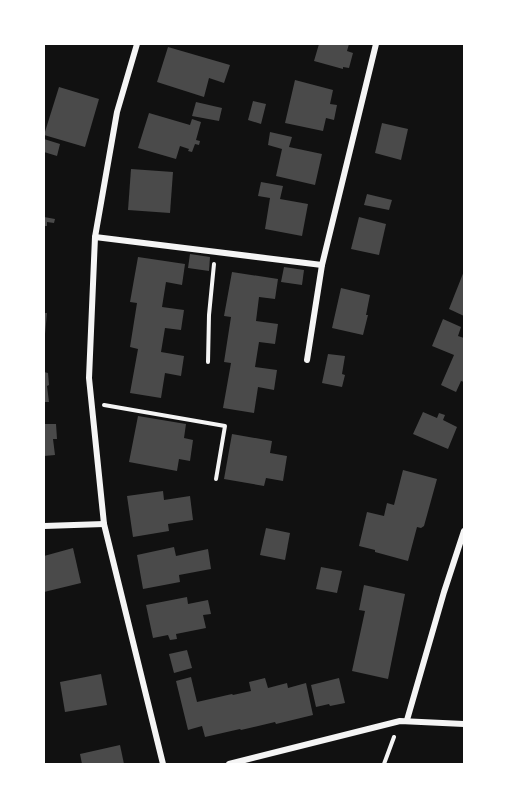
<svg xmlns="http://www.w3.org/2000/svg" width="508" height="808" font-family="Cabin,sans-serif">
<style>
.building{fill:#4a4a4a}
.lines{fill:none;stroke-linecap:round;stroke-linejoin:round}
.path{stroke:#f5f5f5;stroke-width:4}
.minor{stroke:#f5f5f5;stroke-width:6}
</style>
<rect width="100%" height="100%" fill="#111"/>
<g class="building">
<path d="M319,44H349L347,51L353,53L349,68L343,67V69L314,61Z"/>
<path d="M168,47L230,65L224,83L209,78L204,97L157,82Z"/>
<path d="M295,80L333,90L330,104L337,105L334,120L326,118L323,131L285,123Z"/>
<path d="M59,87L99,99L85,147L44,135Z"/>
<path d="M253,101L266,104L261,124L248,120Z"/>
<path d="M196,102L222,108L219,121L192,116Z"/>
<path d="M149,113L190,125L192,119L201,122L196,140L200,141L199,145L195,144L192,152L188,151L189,149L180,146L176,159L138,148Z"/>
<path d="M382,123L408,129L401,160L375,153Z"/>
<path d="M270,132L292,137L289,147L322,154L315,185L276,176L282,149L268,145Z"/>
<path d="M44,139L60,144L57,156L44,152Z"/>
<path d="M131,169L173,172L170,213L128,210Z"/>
<path d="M261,182L283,186L280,199L308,204L302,236L265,229L270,198L258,196Z"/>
<path d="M367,194L392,200L389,210L364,205Z"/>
<path d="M44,217L55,219L54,223L47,222V226H44Z"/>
<path d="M359,217L386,224L379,255L351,249Z"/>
<path d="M190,254L210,257L209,271L188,268Z"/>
<path d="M138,257L185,264L182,285L166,282L162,307L184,310L181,330L165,328L161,352L184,356L181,376L165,373L161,398L130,393L138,349L130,347L137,303L130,302Z"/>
<path d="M284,267L304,270L302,285L281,282Z"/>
<path d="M464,271V316L449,309Z"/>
<path d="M232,272L278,279L275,299L259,297L256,321L278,324L275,344L259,342L255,367L277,370L274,390L258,387L254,413L223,408L231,363L224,362L231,317L224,316Z"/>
<path d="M341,288L370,295L366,315H368L363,335L332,328Z"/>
<path d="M44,313H47L45,334H44Z"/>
<path d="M443,319L461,327L458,336L464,338V382L461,381L456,392L441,385L454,355L432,346Z"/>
<path d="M328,354L345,356L342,374L345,375L342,387L322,383Z"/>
<path d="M44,372L48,373L49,385L47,386L49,402H44Z"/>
<path d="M423,412L437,418L439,413L445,415L443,420L457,427L448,449L413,434Z"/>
<path d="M138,416L186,424L184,438L193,440L190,461L179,459L177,471L129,462Z"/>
<path d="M44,424H56L57,439H53L55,455L44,456Z"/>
<path d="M232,434L272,441L270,453L287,456L283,481L266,478L264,486L224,479Z"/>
<path d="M403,470L437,479L424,526L421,528L417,527L408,561L375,552V550L359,546L367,512L384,516L387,503L394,505Z"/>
<path d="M163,491L164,500L190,496L193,520L168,524L169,531L133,537L127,496Z"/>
<path d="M266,528L290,533L285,560L260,555Z"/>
<path d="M174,547L176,556L208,549L211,569L179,575L180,582L143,589L137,555Z"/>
<path d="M73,548L81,583L44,592V556Z"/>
<path d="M321,567L342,571L337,593L316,589Z"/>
<path d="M364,585L405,594L388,679L352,671L365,611L359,610Z"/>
<path d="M187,597L188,604L208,600L211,614L203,615L206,628L176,634L177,639L170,640L168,635L153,638L146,605Z"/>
<path d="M187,650L192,668L174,673L169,654Z"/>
<path d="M101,674L107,705L65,712L60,682Z"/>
<path d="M191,677L197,702L232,694L233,695L251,691L249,682L265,678L268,688L287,683L288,688L306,683L313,715L276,724L275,722L241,730L240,729L205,737L202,726L188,730L176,681Z"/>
<path d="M339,678L345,703L330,706L329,704L316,707L311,685Z"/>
<path d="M120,745L124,764H82L80,754Z"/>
</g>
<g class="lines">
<g class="path">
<path d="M208,362L209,315L214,264"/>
<path d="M104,405L225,426L216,479"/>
<path d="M384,764L394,737"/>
</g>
<g class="minor">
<path d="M137,44L117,112L95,237L89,378L104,524L163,764"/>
<path d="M95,237L322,265"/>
<path d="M307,360L322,265L376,44"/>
<path d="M44,526L104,524"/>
<path d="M407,720L444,592L464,531"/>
<path d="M229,764L400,721L464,724"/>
</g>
</g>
<rect width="508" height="808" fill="none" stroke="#ffffff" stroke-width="90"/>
</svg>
